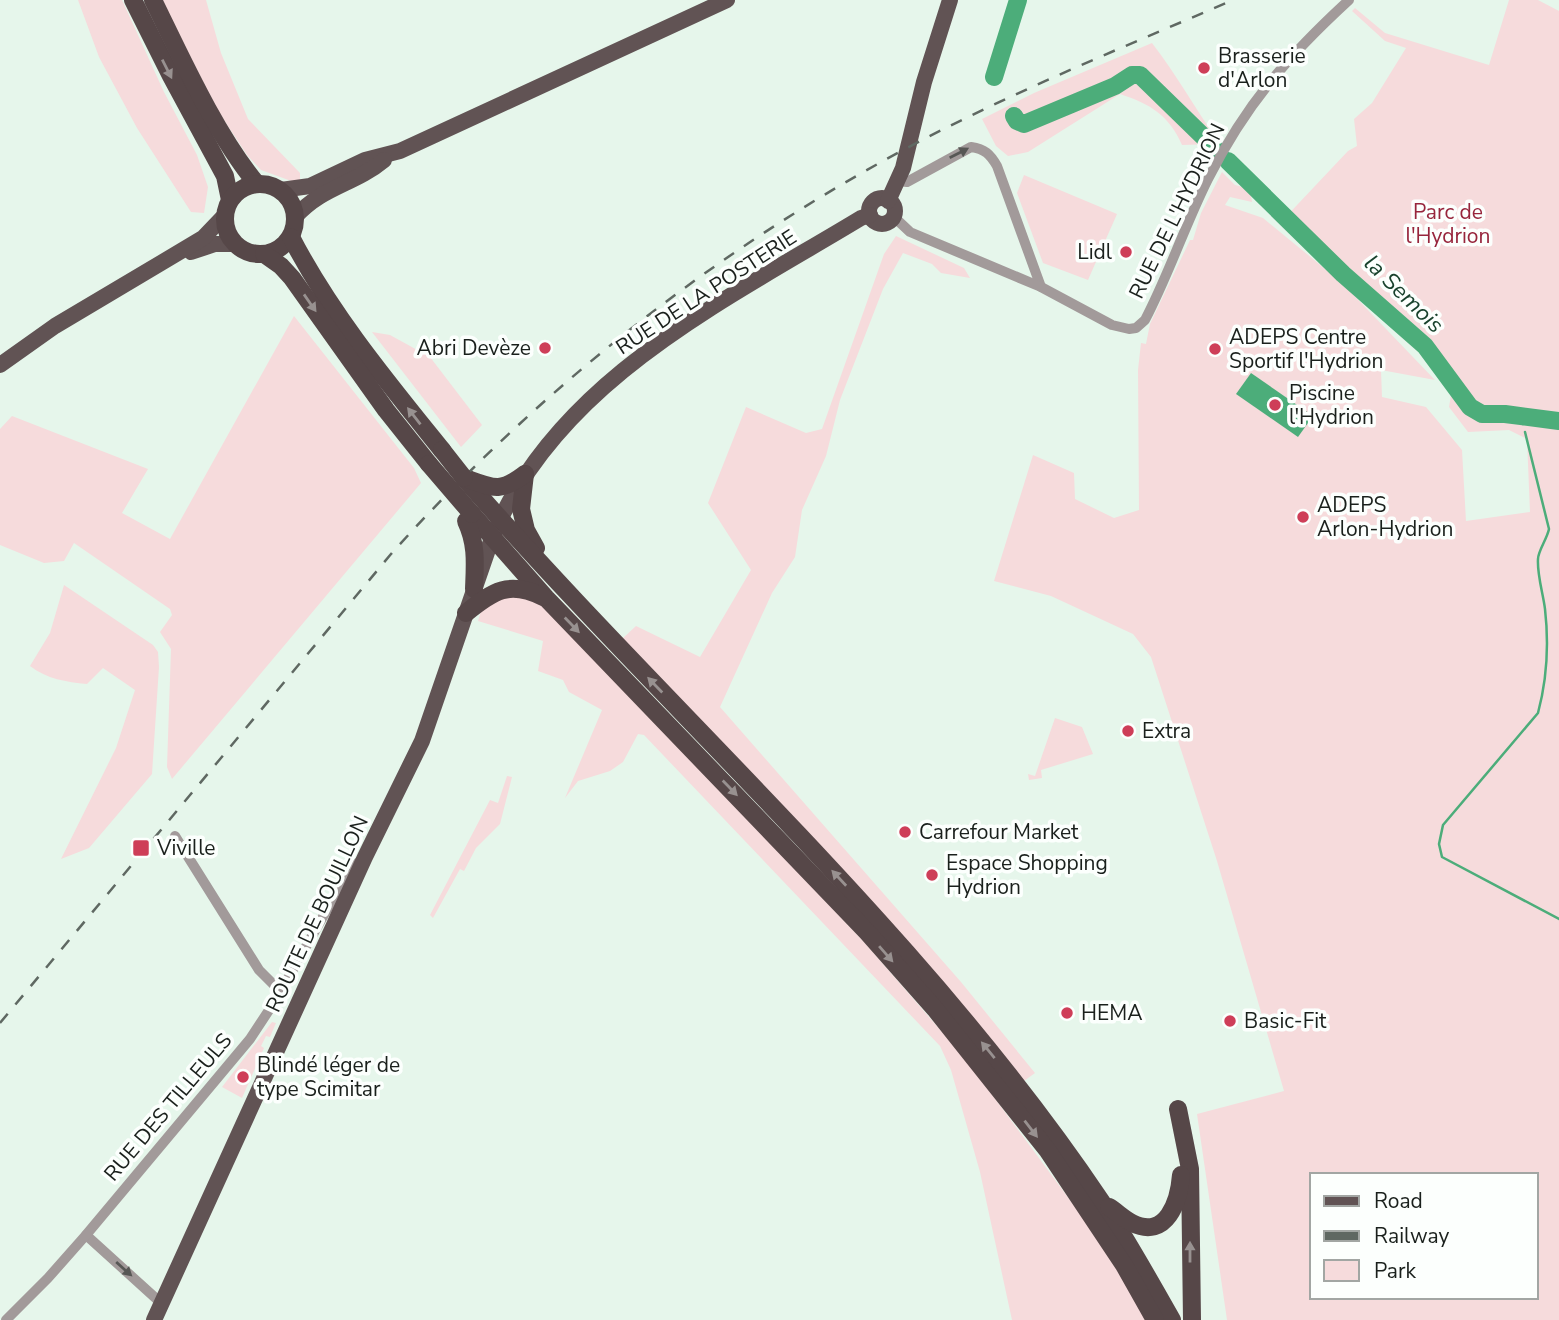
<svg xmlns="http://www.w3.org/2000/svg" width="1559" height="1320" font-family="'Nunito Sans',sans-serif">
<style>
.green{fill:#f6dbdc;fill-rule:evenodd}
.water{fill:#4cad7a}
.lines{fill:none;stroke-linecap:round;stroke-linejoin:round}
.stream{stroke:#4cad7a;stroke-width:2.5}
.river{stroke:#4cad7a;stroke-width:18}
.minor{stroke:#a29a9a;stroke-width:10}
.primary{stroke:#615354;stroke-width:16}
.trunk{stroke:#564748;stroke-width:18}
.rail{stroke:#5f6862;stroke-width:2.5;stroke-dasharray:12 12;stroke-linecap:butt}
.trunk-bridge{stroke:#564748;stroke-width:18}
.oneway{fill:#989190}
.oneway2{fill:#575755}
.poi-dot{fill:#ce3e58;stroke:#fcfffd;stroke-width:2.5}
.labels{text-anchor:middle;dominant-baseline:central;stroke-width:7;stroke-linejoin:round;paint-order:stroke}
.poi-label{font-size:21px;fill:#1a201c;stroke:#fcfffd;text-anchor:start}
.street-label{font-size:21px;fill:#1a201c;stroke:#fcfffd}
.park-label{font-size:21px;fill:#97253c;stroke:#fcfffd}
.water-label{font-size:23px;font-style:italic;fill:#19422d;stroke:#fcfffd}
</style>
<rect width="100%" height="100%" fill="#e6f6eb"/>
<g class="green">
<path d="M78,0H122L164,92L197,155L208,187L204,213L191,212L137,128L99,57Z"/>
<path d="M161,0H206L221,53L248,119L300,173V181L294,182L261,170L247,155L218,111Z"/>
<path d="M1509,0H1538L1559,11V1320H1227L1197,1114L1284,1091L1217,861L1151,657L1133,634L1051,596L994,581L1033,455L1074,473L1075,499L1114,518L1139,510L1138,370L1141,343L1146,344L1150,324L1190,240H1193L1201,213L1222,172L1235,185L1250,189L1252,202L1230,197L1225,205L1263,218L1341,282L1435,380L1381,370L1382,397L1426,407L1462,450L1466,521L1530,512L1527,439L1509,430L1468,432L1449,407L1452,389L1432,360L1281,222L1348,151L1357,146L1354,119L1372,103L1406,48L1385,41L1352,11L1355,8L1385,33L1489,65ZM1312,1175H1536V1297H1312Z"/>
<path d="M1152,43C1176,74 1195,108 1218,141L1216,144L1182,145C1169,115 1150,104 1120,94L1028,152L1008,156L996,146L982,119L1034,93Z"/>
<path d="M1024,175L1117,214L1088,280L1043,263L1017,193Z"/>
<path d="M896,236L964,268L970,278L941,273L932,264L903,253L883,289L840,400L826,456L802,510L795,557L772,593L720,707L961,982L1035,1073L1024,1081L622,639L636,626L700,657L751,570L708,503L746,407L806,433L822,429L884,254Z"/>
<path d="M294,316L414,468L421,483L172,779L167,767L171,649L160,632L172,615L170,609L74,543L64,561L44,563L0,545V429L12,416L148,469L122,513L170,539Z"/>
<path d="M372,332L390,335L430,357L482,425L461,447Z"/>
<path d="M64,585L153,645L158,652L159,667L152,774L89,848L61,859L116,748L135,690L103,668L87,684C66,682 47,679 30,666L50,633Z"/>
<path d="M503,594L542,602L865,943L968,1062L1087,1223L1145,1314L1146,1320H1012L980,1172L951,1070L940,1046L644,735L638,734L623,762L610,771L578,781L565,798L602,710L569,692L563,680L538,671L543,641L478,621L481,611Z"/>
<path d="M1055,718L1082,727L1093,754L1041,770L1042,778L1029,780L1028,774L1035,776Z"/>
<path d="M507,776L512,777L500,824L476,848L464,871L460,869L433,918L430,915L490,800L498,803Z"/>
<path d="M272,1022L276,1023L270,1037L266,1036L261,1046L264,1048L242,1098L222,1087Z"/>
</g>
<path class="water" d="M1251,373L1313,416L1298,437L1236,394Z"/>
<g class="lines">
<g class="stream">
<path d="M1520,416L1523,424"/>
<path d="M1525,432L1549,529C1547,539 1538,551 1538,559C1537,575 1543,593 1545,609C1549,644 1547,679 1538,713L1443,825L1439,844L1442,857L1559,919"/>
</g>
<g class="river">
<path d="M994,77L1018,0"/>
<path d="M1014,116L1017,121L1024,124L1115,86L1132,75H1140L1215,148"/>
<path d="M1228,161L1343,274L1425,346L1470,407L1482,414H1505L1559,421"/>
</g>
<g class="minor">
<path d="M898,181L907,182L971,147C985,149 990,154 997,166L1041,287"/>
<path d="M893,216L910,232L1041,287L1112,325L1129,329L1136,328L1145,320C1169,274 1185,225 1208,179C1246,104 1288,56 1349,0"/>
<path d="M175,836L259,970L280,991"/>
<path d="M86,1235L161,1303"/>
<path d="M6,1320L48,1278L86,1235L250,1039L275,1001L349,871L360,861"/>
</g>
<g class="primary">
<path d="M281,190L310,186L365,160L400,151L727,0"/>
<circle cx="882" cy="211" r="13"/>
<path d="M888,201L903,168L924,82L950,0"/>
<path d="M295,217C323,186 354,185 384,160"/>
<path d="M191,252L215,244H235"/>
<path d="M0,365L55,326L203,238L225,215"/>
<path d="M154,1320L365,857L422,741L492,538C556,381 724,301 861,218L870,215"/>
</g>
<g class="trunk">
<path d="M133,0L171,76L225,176L230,200"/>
<path d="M153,0C182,59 215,133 256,183"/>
<circle cx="260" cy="219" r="35"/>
<path d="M291,237C330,313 388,383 442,450"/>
<path d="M264,254L281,266L292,278L386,410L429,464"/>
<path d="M525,474L521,509L526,530L536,548"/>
<path d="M464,478C675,720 921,933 1101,1201C1127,1239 1149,1280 1172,1320"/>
<path d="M468,479C495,489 501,492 525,474"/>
<path d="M472,514L546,598L867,932L935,1009L1048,1151L1124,1265L1155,1320"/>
<path d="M466,521C477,544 475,564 474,589"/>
<path d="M466,613C493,591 509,580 543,597"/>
<path d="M1178,1109L1190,1169L1192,1320"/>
<path d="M1109,1207C1117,1212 1124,1219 1132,1223C1167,1240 1179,1201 1181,1175"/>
</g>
<path class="rail" d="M0,1023L391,554C543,385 726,241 928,137C1027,86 1131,44 1233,0"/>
<g class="trunk-bridge">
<path d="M442,450L464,478"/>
<path d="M429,464L472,514"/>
</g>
</g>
<defs><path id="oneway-solid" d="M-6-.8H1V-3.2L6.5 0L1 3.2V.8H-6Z" transform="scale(1.75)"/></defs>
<g class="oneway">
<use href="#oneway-solid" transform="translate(167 69) rotate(63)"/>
<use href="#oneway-solid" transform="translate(310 303) rotate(55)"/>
<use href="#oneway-solid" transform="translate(414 416) rotate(-128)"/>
<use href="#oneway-solid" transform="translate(572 625) rotate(46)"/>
<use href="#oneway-solid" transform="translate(655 685) rotate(-134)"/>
<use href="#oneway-solid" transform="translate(730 788) rotate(46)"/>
<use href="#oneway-solid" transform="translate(839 878) rotate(-133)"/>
<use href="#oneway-solid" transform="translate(886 954) rotate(49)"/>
<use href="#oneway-solid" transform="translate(988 1050) rotate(-129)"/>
<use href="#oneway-solid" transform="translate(1031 1129) rotate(52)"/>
<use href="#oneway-solid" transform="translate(1190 1252) rotate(-90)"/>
</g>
<g class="oneway2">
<use href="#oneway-solid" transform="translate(959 153) rotate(-27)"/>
<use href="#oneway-solid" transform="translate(124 1269) rotate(42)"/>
</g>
<g class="poi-dot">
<circle cx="1204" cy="68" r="7"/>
<circle cx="1126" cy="252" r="7"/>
<circle cx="545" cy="348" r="7"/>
<circle cx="1215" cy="349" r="7"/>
<circle cx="1275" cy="405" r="7"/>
<circle cx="1303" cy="517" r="7"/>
<circle cx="1128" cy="731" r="7"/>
<circle cx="905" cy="832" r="7"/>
<rect x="132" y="839" width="18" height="18" rx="3.5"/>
<circle cx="932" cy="875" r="7"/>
<circle cx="1067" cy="1013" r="7"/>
<circle cx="1230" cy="1021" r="7"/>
<circle cx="243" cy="1077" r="7"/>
</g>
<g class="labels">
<g class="poi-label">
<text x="1218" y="56">Brasserie<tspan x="1218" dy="24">d'Arlon</tspan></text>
<text x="1112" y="252" text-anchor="end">Lidl</text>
<text x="1229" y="337">ADEPS Centre<tspan x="1229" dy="24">Sportif l'Hydrion</tspan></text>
<text x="531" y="348" text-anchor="end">Abri Devèze</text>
<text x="1289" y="393">Piscine<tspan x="1289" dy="24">l'Hydrion</tspan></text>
<text x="1317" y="505">ADEPS<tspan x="1317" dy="24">Arlon-Hydrion</tspan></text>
<text x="1142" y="731">Extra</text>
<text x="919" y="832">Carrefour Market</text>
<text x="157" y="848">Viville</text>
<text x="946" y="863">Espace Shopping<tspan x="946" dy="24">Hydrion</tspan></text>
<text x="1081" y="1013">HEMA</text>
<text x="1244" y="1021">Basic-Fit</text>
<text x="257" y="1065">Blindé léger de<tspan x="257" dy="24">type Scimitar</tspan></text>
</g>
<g class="street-label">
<text transform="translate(1177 211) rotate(-64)">RUE DE L'HYDRION</text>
<text transform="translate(706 292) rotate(-33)">RUE DE LA POSTERIE</text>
<text transform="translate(317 914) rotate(-65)">ROUTE DE BOUILLON</text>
<text transform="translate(168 1107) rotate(-50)">RUE DES TILLEULS</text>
</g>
<g class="park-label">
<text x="1448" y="212">Parc de<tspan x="1448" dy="24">l'Hydrion</tspan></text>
</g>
<g class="water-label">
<text transform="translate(1404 294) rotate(44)">la Semois</text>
</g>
</g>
<rect x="1310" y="1173" width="228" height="126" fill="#fcfffd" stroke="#a2a6a3" stroke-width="2"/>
<rect x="1324" y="1196" width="35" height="10" fill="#615354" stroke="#a2a6a3" stroke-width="2"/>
<text x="1374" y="1208" font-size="21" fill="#1a201c">Road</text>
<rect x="1324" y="1231" width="35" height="10" fill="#5f6862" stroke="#a2a6a3" stroke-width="2"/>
<text x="1374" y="1243" font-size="21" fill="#1a201c">Railway</text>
<rect x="1324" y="1260" width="35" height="21" fill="#f6dbdc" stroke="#a2a6a3" stroke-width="2"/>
<text x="1374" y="1278" font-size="21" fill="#1a201c">Park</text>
</svg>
